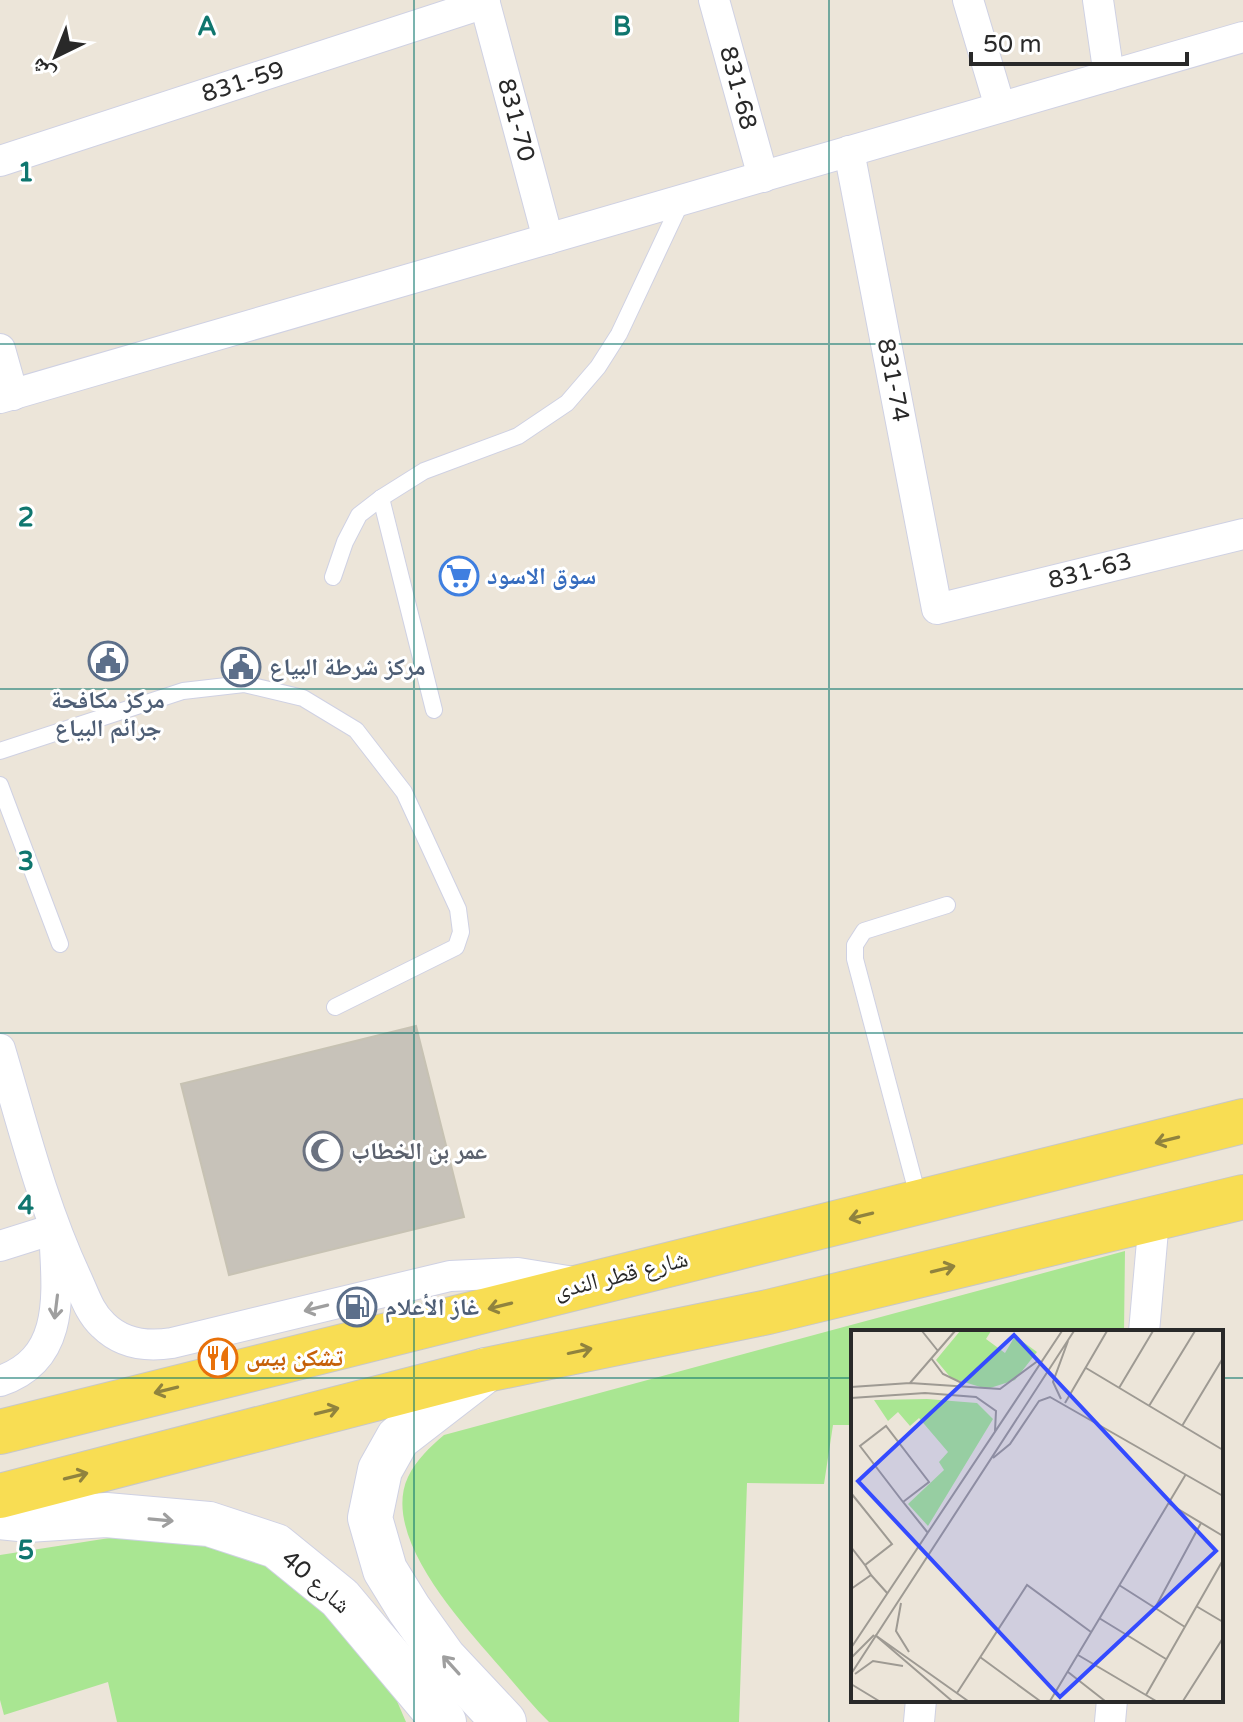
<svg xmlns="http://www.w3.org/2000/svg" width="1243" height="1722" font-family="'Varela Round','Noto Naskh Arabic',sans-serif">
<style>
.green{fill:#a9e692}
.building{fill:#c7c2b9;stroke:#c7c2b3;stroke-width:2}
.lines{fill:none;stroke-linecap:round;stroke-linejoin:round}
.lane-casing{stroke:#cfd1e3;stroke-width:18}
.street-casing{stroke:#cfd1e3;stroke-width:32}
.secondary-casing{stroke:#cfd1e3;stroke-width:46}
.primary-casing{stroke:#c7c7c7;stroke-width:46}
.lane{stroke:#fff;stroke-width:16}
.street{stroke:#fff;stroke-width:30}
.secondary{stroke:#fff;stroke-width:44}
.primary{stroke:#f8dd53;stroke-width:44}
.oneway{stroke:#90833e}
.oneway2{stroke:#9f9f9f}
.grid{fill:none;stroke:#0f766e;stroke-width:2;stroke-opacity:0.55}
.labels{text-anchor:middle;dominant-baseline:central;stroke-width:6;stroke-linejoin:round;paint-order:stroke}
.street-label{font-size:24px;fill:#292929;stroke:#fff}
.shop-label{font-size:24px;font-weight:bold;fill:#366cbe;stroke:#fff;text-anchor:start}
.service-label{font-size:24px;font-weight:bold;fill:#4e5e75;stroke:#fff;text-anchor:start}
.worship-label{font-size:24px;font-weight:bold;fill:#5b616d;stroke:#fff;text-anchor:start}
.food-label{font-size:24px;font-weight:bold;fill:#c56008;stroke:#fff;text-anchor:start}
.inset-road{fill:none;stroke:#9e9a93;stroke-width:2}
.view{fill:#344bff;fill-opacity:0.15;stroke:#344bff;stroke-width:4}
.inset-edge{fill:none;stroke:#292929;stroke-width:4}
.grid-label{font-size:26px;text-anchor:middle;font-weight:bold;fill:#0f766e;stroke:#fff;stroke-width:6;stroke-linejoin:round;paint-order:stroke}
</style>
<rect width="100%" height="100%" fill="#ece5d9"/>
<g class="green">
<path d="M1125,1251L1124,1332H853V1425H833L824,1484L747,1483L739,1722H549C532,1705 516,1685 500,1667C464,1625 380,1537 408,1477C416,1460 430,1447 444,1435Z"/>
<path d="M174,1528L233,1538L378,1657L406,1722H117L108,1682L4,1715L0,1700V1555Z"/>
</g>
<path class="building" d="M416,1026L464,1217L229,1275L181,1084Z"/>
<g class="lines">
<defs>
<g id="lane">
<path d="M381,498L434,710"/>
<path d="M333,577L345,542L359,515L381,498L424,471L518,436L567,403L598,367L619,334L682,200"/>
<path d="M0,751L183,691L244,684L303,698L356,730L404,792L458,909L461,932L456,947L335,1007"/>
<path d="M0,785L60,944"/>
<path d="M919,1200L855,959V945L864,931L947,905"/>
</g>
<g id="street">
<path d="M484,0L548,239"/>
<path d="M714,0L763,177"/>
<path d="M968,0L1000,107"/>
<path d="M1098,0L1109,76"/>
<path d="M849,151L937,609L1243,534"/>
<path d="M0,161L485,3"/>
<path d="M0,349L13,395"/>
<path d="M0,398L1243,37"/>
<path d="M0,1049C23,1126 42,1204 76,1277C84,1294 89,1312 103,1325C122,1344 147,1347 172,1343L450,1276L518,1273L574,1282"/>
<path d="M0,1246L54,1229"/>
<path d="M1144,1332L1154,1219"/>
<path d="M0,1381C62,1360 58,1301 55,1247"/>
<path d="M919,1722L921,1700"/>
<path d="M1110,1722L1112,1700"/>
</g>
<g id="secondary">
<path d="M486,1370L398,1438L380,1470L370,1518L385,1570L409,1609L444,1658L504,1722"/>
<path d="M0,1517L27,1520L106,1515L209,1524L276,1546L340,1598L444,1722"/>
</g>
<g id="primary">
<path d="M0,1432L1243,1121"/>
<path d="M0,1496L486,1370L768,1312L1243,1197"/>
</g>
</defs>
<use href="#lane" class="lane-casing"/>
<use href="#street" class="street-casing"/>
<use href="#secondary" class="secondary-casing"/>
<use href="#primary" class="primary-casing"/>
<use href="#lane" class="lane"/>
<use href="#street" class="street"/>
<use href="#secondary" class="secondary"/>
<use href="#primary" class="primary"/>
</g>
<defs><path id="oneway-shaft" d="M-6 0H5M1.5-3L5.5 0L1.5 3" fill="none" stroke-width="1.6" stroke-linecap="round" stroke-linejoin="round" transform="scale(2)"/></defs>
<g class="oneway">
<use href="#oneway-shaft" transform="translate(1167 1140) rotate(166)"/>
<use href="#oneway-shaft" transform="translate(861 1216) rotate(166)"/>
<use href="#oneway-shaft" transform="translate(943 1269) rotate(-14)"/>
<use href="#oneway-shaft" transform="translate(500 1306) rotate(166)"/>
<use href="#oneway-shaft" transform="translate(580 1351) rotate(-12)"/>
<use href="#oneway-shaft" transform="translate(166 1390) rotate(166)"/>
<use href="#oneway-shaft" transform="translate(327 1411) rotate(-14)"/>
<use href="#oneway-shaft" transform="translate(76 1476) rotate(-14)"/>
</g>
<g class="oneway2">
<use href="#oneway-shaft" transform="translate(56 1307) rotate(97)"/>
<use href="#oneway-shaft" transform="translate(316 1308) rotate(166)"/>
<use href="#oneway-shaft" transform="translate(161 1520) rotate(5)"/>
<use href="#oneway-shaft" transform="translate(451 1665) rotate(-132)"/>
</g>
<path class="grid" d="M414,0V1722M829,0V1722M0,344H1243M0,689H1243M0,1033H1243M0,1378H853M1221,1378H1243"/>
<defs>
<symbol id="supermarket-ring" viewBox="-11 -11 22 22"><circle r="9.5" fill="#fff" stroke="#3f7fe0" stroke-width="1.5"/><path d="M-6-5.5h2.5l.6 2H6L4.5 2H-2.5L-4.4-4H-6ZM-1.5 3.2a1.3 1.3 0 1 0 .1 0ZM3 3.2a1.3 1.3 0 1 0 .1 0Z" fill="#3f7fe0"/></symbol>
<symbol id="civic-ring" viewBox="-11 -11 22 22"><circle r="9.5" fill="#fff" stroke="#5c6f8a" stroke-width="1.5"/><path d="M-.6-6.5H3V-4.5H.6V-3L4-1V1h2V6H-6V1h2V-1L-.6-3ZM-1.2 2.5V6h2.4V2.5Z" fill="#5c6f8a"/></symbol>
<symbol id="mosque-ring" viewBox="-11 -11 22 22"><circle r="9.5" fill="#fff" stroke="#6b7280" stroke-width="1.5"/><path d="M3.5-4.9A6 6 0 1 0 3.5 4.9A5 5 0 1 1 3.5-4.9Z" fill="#6b7280"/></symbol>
<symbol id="fuel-ring" viewBox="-11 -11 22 22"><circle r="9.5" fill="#fff" stroke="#5c6f8a" stroke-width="1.5"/><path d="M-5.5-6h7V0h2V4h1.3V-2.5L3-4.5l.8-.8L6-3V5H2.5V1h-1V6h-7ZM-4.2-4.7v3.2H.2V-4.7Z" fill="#5c6f8a"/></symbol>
<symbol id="restaurant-ring" viewBox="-11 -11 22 22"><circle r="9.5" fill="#fff" stroke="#e8710a" stroke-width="1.5"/><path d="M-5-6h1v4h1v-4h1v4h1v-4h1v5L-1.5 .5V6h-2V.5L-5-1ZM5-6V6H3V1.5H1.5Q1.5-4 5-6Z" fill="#e8710a"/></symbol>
</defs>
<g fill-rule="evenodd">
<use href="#supermarket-ring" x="437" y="554" width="44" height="44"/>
<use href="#civic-ring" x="86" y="639" width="44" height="44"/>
<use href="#civic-ring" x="219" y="645" width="44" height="44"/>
<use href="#mosque-ring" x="301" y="1129" width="44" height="44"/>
<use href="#fuel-ring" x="335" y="1285" width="44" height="44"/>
<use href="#restaurant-ring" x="196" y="1336" width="44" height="44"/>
</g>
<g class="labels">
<g class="street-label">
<text transform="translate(243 82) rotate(-18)">831-59</text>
<text transform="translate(738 88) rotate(75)">831-68</text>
<text transform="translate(516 120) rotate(75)">831-70</text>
<text transform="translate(893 380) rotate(79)">831-74</text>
<text transform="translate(1090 571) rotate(-14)">831-63</text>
<text transform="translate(621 1275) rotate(-14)">شارع قطر الندى</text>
<text transform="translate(316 1582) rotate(41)">شارع 40</text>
</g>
<g class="shop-label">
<text x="487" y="576">سوق الاسود</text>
</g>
<g class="service-label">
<text x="269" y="667">مركز شرطة البياع</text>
<text x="108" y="700" text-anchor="middle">مركز مكافحة<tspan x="108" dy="28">جرائم البياع</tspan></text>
<text x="385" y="1307">غاز الأعلام</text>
</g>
<g class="worship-label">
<text x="351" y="1151">عمر بن الخطاب</text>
</g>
<g class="food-label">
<text x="246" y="1358">تشكن بيس</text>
</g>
</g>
<g transform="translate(851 1330)">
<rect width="372" height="372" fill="#ece5d9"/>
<path d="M109,1H140L135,9L154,23L164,6L186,22L164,50L136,59L100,48L85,30ZM76,69L126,73L142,89L77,196L57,174L93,140L88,132L97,122L68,88L59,96L47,82L37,91L23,70Z" fill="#a9e692"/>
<path class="inset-road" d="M71,1L87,21M80,28L92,44L113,54M235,38L372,120M59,53L104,1M0,57L59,53L149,59L188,30M268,58L302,1M0,68L74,63L125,67L145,81L144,101M210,69L202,52L217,11M214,73L256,1M298,76L344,1M331,96L372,28M142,128L159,114L188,71L199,67L372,166M0,163L41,214L14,235L0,217M52,172L78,152L35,96L9,116L52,172L77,203M317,173L372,206M20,245L37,264M268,255L334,297M0,259L20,245L14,235M50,273L45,301L58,322M345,276L372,292M304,278L350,193M248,288L315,329M24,305L117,371M24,305L101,371M0,318L211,1M227,325L305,371M129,327L189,371M0,328L23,305M217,342L254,371M0,344L223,1M4,344L22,331L52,336M0,354L28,371M106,363L176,255L240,302M295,365L372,230M199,371L335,144M332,371L372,308"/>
<path class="view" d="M163,5L365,221L209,367L7,151Z"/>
<rect width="372" height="372" class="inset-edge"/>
</g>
<g class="grid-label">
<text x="207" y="35">A</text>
<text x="622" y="35">B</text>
<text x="26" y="181">1</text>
<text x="26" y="526">2</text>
<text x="26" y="870">3</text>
<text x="26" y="1214">4</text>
<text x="26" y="1559">5</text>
</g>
<g transform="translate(56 56) rotate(223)" stroke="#ffffff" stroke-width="6" paint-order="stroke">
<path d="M0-6L14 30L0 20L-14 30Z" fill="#292929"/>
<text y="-12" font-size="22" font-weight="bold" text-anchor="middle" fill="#292929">ش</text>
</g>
<path d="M971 52v12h216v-12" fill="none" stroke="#292929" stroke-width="4"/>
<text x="983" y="52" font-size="24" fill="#292929" stroke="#ffffff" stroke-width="6" paint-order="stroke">50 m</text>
</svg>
